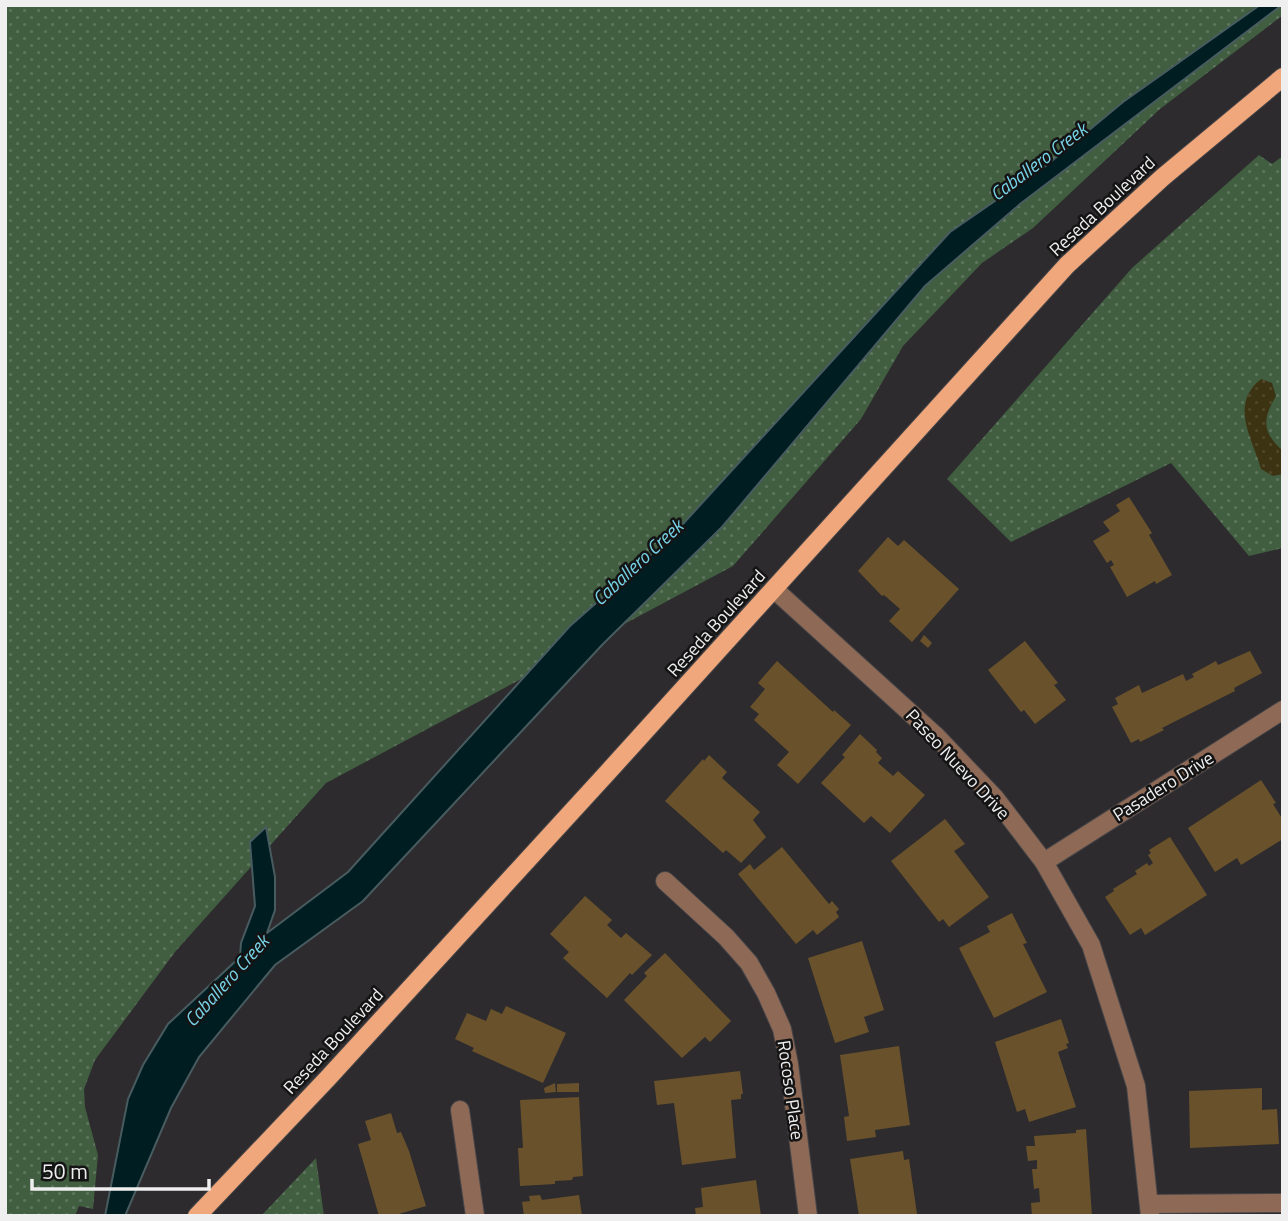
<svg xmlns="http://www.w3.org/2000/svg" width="1288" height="1221" font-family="'Titillium Web',sans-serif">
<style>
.grass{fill:url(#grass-dots)}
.sand{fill:url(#sand-dots)}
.water{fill:#001d22;stroke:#485c60;stroke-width:2}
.building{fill:#69522b}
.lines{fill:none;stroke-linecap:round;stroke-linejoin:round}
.minor-casing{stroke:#484649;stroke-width:20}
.major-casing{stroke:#484649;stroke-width:20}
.minor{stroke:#8e6a56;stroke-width:18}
.major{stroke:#f0a77b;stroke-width:18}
.labels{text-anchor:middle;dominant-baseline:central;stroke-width:5;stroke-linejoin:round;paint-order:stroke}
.street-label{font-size:18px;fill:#f0eff0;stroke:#151415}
.water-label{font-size:19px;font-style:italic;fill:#76d3e7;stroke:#151415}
</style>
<defs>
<pattern id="grass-dots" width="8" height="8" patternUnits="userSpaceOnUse" patternTransform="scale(1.75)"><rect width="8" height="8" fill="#415e41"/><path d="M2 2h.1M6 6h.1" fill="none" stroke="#5d755d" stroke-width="1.8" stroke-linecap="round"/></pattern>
<pattern id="sand-dots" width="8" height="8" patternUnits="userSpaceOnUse" patternTransform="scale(1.75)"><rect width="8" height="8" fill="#3c3313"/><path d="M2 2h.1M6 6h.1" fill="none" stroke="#4f472a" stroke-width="1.8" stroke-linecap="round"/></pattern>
</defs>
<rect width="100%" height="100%" fill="#2d2b2e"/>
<g class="grass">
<path d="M5,5H1283V15L1160,109L1033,228L982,263L903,346L861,419L733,566L326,783L175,952L95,1060L84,1089L85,1107L98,1155L93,1209L79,1206L75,1216H5Z"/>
<path d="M1259,155L1272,164L1283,156V548L1249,556L1171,463L1011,542L947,479L1132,268Z"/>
<path d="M316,1158L324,1216H261Z"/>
</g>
<path class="sand" d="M1261,379L1272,383L1276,396C1262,420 1262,432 1283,451V474L1273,476L1261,469C1252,437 1229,405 1261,379Z"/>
<path class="water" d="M1260,5H1282L1020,204L925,286L722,527L603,644L363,901L275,965L199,1057L171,1108L125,1216H105L128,1099L143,1065L168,1024L240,957L241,943L255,906L250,842L266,827L275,877V910L267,933L348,872L570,626L671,537L950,232L1047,165L1123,102Z"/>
<g class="building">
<path d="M1129,497L1152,533L1149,535L1172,575L1156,584L1155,581L1127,597L1110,567L1114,565L1111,560L1107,563L1093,541L1110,531L1103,522L1120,511L1116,505Z"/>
<path d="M888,537L898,546L904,540L959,589L912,642L889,621L900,609L884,595L882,596L858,571Z"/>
<path d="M924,635L932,643L928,648L920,641Z"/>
<path d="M1025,641L1058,683L1054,685L1066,700L1035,724L1024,710L1021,712L988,670Z"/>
<path d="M1250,651L1262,673L1234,688L1235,691L1162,728L1164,730L1140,742L1139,739L1131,743L1112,707L1118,704L1115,698L1139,685L1142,693L1183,674L1186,681L1194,677L1192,674L1216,661L1218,665Z"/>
<path d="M777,661L833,712L834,710L851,725L798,784L777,765L789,752L754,720L759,714L750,707L765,689L758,683Z"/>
<path d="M860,734L877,750L876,752L882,758L878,763L893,776L898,771L925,795L890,833L871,816L864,823L821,783L845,757L842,755Z"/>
<path d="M709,755L727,772L722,778L760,812L753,820L766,837L741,863L726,850L723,853L665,801L703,759L704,761Z"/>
<path d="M1261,780L1276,803L1273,804L1283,820V839L1241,865L1237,858L1215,872L1188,828Z"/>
<path d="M945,819L965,844L954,851L989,897L949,927L943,919L939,922L891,861Z"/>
<path d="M1170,837L1207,895L1145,935L1141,928L1130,935L1105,897L1114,891L1113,889L1137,874L1135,871L1147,863L1149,866L1153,863L1148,855L1151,853L1149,850Z"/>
<path d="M782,847L829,904L832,901L839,909L836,912L839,917L817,935L813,930L796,944L738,874L750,864L754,870Z"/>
<path d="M585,896L612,920L607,925L621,938L626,933L652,955L632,975L630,973L607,998L563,958L569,952L550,934Z"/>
<path d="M1012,913L1027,943L1023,944L1047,992L994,1018L959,948L990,932L987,926Z"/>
<path d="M862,941L884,1010L864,1017L869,1032L835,1043L808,958Z"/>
<path d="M665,953L731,1021L710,1042L705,1037L682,1058L624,1000L647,976L644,973Z"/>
<path d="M506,1006L566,1033L543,1083L472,1051L474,1048L455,1039L467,1013L486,1021L491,1009L502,1014Z"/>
<path d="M1061,1019L1069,1043L1066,1044L1068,1048L1058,1052L1076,1107L1029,1122L1025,1109L1017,1112L995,1042Z"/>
<path d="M899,1046L910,1125L875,1130L876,1137L847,1141L844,1117L849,1116L840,1055Z"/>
<path d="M740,1071L743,1094H741V1099L731,1100L736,1158L682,1165L674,1103L657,1105L654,1081Z"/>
<path d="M555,1083L556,1092L545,1093L544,1088Z"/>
<path d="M579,1083V1092H557V1084Z"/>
<path d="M1262,1088V1110L1277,1109L1279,1144L1190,1148L1189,1091Z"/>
<path d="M579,1097L583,1176L573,1177L572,1180L555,1181V1184L520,1186L518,1148H523L520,1100Z"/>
<path d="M391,1113L397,1133L401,1132L409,1151L426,1206L392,1216H379L358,1144L371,1140L365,1121Z"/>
<path d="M1086,1129L1092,1216H1032L1031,1203L1040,1202L1039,1188L1034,1189L1032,1169H1037V1160L1028,1161L1026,1146H1035L1034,1136L1076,1133V1130Z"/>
<path d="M903,1151L904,1160L909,1159L917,1214L859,1216L850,1159Z"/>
<path d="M756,1180L761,1216H696L695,1208L703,1207L701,1188Z"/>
<path d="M540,1195L542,1200L579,1195L582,1216H524L522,1202L530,1201L529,1196Z"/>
</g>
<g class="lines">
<defs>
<g id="minor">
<path d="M775,590L937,737L995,798L1044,862L1091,945L1136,1086L1150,1216"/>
<path d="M1044,862L1283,710"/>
<path d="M665,881L726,937L749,963L766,993L782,1029L789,1064L808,1216"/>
<path d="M460,1110L475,1216"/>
<path d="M1150,1204L1283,1203"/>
</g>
<path id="major" d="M197,1216L328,1078L608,772L1067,265L1163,177L1283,77"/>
</defs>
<use href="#minor" class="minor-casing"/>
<use href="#major" class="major-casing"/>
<use href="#minor" class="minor"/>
<use href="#major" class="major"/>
</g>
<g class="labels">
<g class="street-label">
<text transform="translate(1102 206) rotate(-43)">Reseda Boulevard</text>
<text transform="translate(716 623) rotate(-48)">Reseda Boulevard</text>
<text transform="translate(958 764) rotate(47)">Paseo Nuevo Drive</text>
<text transform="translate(1163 786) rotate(-32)">Pasadero Drive</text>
<text transform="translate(333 1041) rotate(-47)">Reseda Boulevard</text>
<text transform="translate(791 1090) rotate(82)">Rocoso Place</text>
</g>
<g class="water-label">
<text transform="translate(1038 161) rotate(-37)">Caballero Creek</text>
<text transform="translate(637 562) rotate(-43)">Caballero Creek</text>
<text transform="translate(226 980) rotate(-48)">Caballero Creek</text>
</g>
</g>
<rect width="1288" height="1221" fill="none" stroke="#f0eff0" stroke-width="14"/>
<path d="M32 1179v10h177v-10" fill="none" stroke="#f0eff0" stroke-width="3.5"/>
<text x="42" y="1179" font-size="21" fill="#f0eff0" stroke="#151415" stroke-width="5" paint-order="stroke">50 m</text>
</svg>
